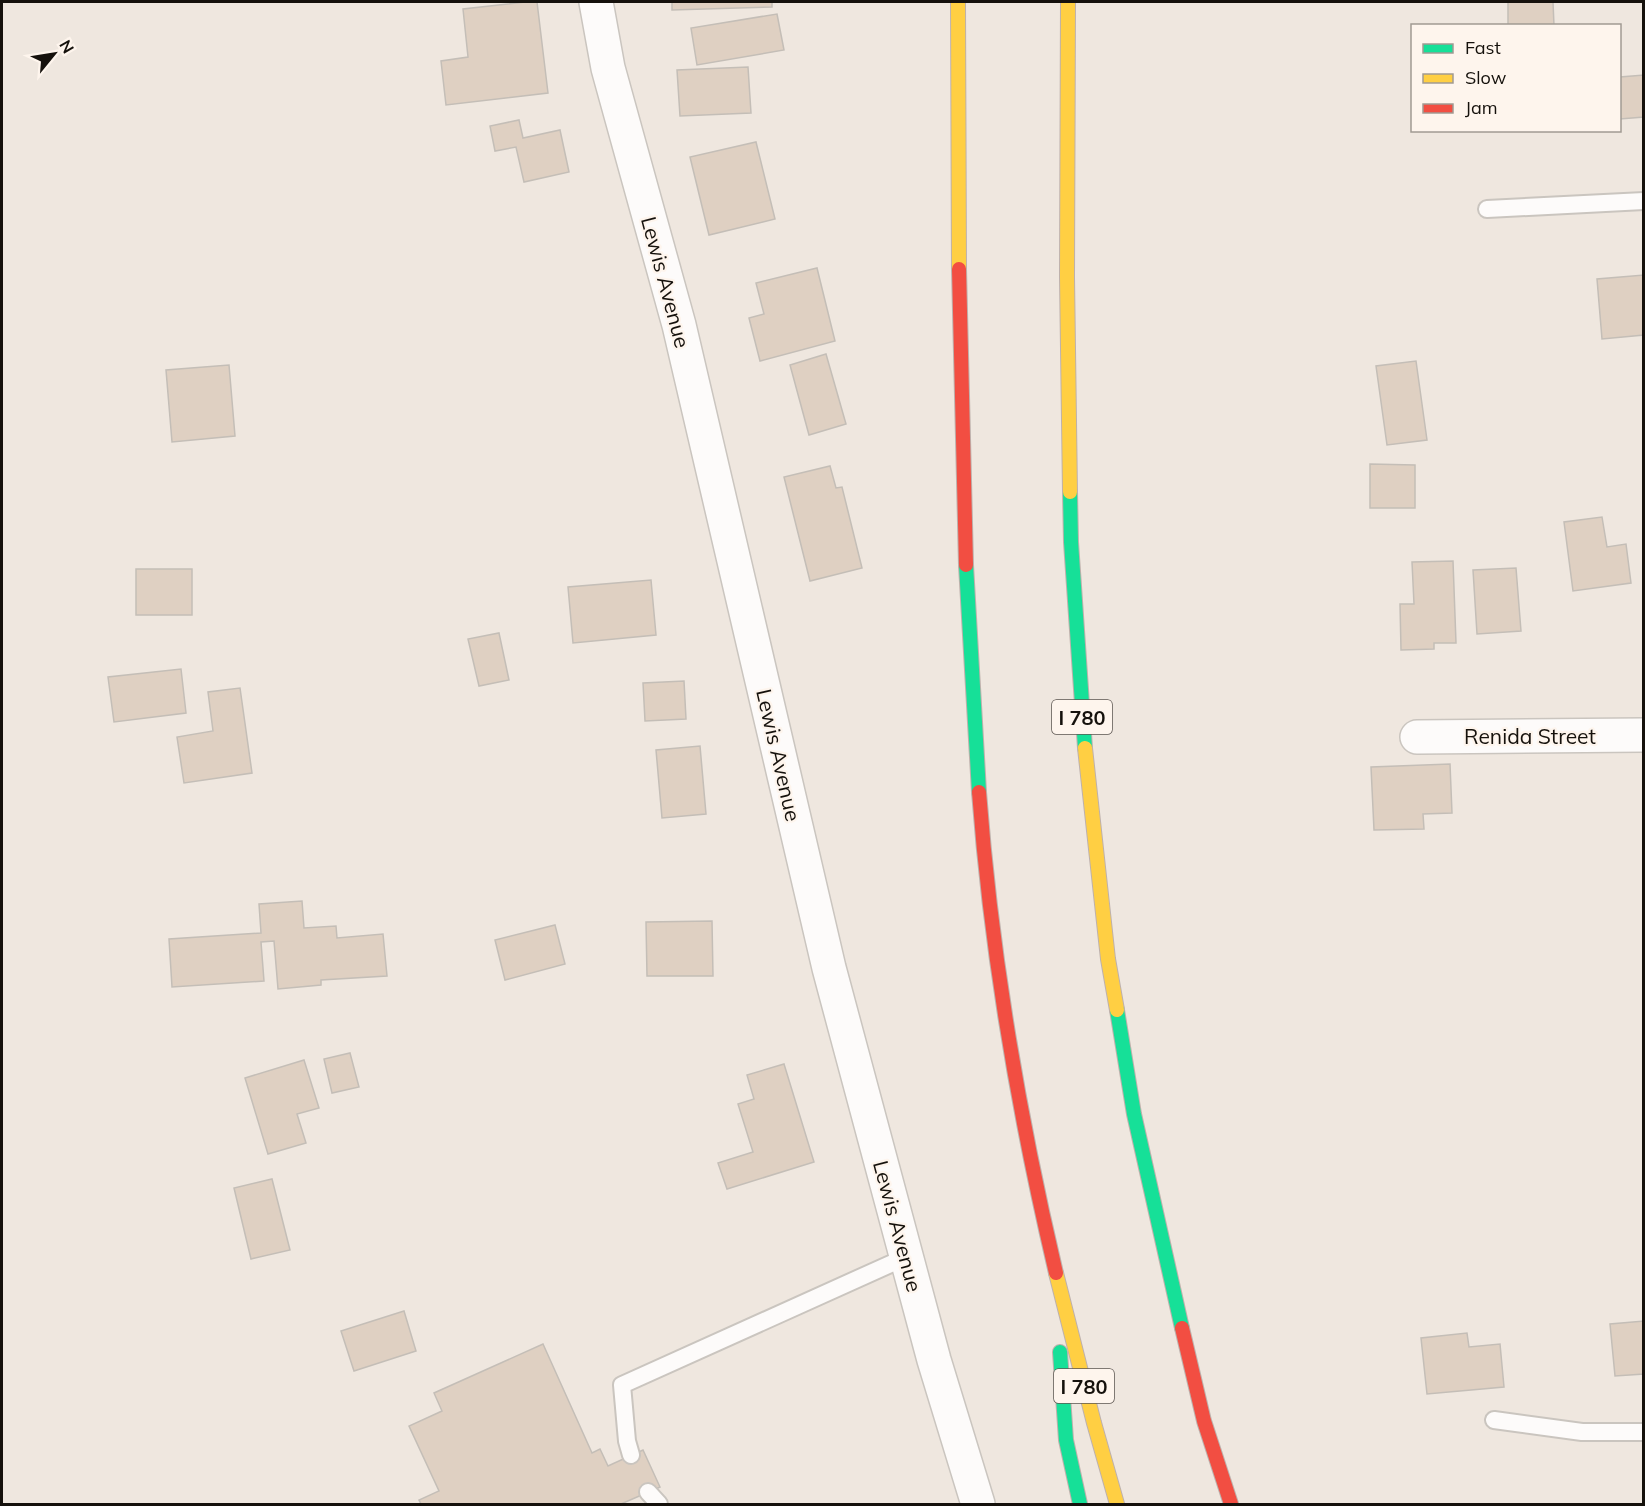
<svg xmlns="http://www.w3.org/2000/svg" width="1645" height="1506" font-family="Mulish,sans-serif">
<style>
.building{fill:#dfd0c2;stroke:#c4beb7;stroke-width:1.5}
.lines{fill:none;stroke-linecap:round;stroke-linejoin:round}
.lane-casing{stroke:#cac5bf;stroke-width:20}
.street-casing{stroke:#cac5bf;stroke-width:36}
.fast-casing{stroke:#beb1ac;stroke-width:16}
.slow-casing{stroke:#beb1ac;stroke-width:16}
.jam-casing{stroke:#beb1ac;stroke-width:16}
.lane{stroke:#fdfbfa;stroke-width:16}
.street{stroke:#fdfbfa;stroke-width:33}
.fast{stroke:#16e098;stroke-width:14}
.slow{stroke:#ffcf43;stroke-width:14}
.jam{stroke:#f24e42;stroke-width:14}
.labels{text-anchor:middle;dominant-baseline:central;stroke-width:4.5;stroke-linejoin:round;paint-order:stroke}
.shield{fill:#fef5ed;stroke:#5b5550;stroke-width:1.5}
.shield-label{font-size:20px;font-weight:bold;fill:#15110c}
.street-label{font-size:21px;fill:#15110c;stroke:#fef5ed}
</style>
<rect width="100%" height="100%" fill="#efe7df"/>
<g class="building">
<path d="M525,2H537L548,93L446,105L441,61L468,57L463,9Z"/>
<path d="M672,2H772V7L672,10Z"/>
<path d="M1508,2H1553L1554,26H1508Z"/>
<path d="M777,14L784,50L697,65L691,28Z"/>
<path d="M748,67L751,113L680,116L677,70Z"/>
<path d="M1644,75V117L1620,119V77Z"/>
<path d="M519,120L523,138L560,130L569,172L524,182L516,147L495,151L490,126Z"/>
<path d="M756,142L775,219L709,235L690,157Z"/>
<path d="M817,268L835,341L760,361L749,318L764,314L756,283Z"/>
<path d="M1644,275V335L1602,339L1597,279Z"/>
<path d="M826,354L846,424L809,435L790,365Z"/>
<path d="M1416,361L1427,440L1387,445L1376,366Z"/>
<path d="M229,365L235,436L172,442L166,370Z"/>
<path d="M1370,464L1415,465V508H1370Z"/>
<path d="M830,466L836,488L842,487L862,568L810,581L784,477Z"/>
<path d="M1602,517L1607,547L1626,544L1631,583L1573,591L1564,522Z"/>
<path d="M1453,561L1456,643H1434V649L1401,650L1400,604H1414L1412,562Z"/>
<path d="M1516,568L1521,631L1477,634L1473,570Z"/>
<rect x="136" y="569" width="56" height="46"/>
<path d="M651,580L656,635L573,643L568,587Z"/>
<path d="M499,633L509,680L479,686L468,639Z"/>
<path d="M181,669L186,713L114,722L108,677Z"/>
<path d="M684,681L686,719L645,721L643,683Z"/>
<path d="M240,688L252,773L184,783L177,737L213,731L208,692Z"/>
<path d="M700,746L706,814L662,818L656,750Z"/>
<path d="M1450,764L1452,813L1423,814L1424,829L1374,830L1371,767Z"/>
<path d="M302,901L304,928L336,926L337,938L383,934L387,976L321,980V985L278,989L274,941L261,942L264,981L172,987L169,939L261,933L259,904Z"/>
<path d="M712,921L713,976H647L646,922Z"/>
<path d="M555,925L565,964L505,980L495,940Z"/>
<path d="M350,1053L359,1087L332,1093L324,1059Z"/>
<path d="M304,1060L319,1108L297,1114L306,1143L268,1154L245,1078Z"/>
<path d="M784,1064L814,1162L727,1189L718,1163L753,1152L738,1104L754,1099L747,1075Z"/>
<path d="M272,1179L290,1250L251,1259L234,1188Z"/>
<path d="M404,1311L416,1351L354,1371L341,1331Z"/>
<path d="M1644,1321V1374L1615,1376L1610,1324Z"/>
<path d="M1467,1333L1469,1347L1500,1344L1504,1387L1427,1394L1421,1338Z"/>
<path d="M543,1344L592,1453L600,1449L608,1466L643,1450L660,1487L621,1504H421L419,1500L439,1491L409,1426L442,1411L434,1393Z"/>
</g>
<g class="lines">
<defs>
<g id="lane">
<path d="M1487,209L1644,201"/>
<path d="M1494,1420L1582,1432H1644"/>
<path d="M631,1455L627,1441L622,1385L906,1257"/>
<path d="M648,1492L659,1504"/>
</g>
<g id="street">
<path d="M596,2L608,68L679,325L829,968L934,1360L978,1504"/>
<path d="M1417,737L1644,735"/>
</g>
<g id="fast">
<path d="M1070,492L1071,542L1085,748"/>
<path d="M966,565L979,792"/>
<path d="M1117,1010L1134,1114L1182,1328"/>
<path d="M1060,1352L1066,1440L1080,1504"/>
</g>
<g id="slow">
<path d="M958,2L959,269"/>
<path d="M1068,2L1067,277L1070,492"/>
<path d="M1085,748L1108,959L1117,1010"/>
<path d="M1056,1273L1094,1423L1117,1504"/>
</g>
<g id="jam">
<path d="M959,269L966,565"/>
<path d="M979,792C991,953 1019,1116 1056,1273"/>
<path d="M1182,1328L1204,1421L1231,1504"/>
</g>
</defs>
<use href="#lane" class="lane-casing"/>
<use href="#street" class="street-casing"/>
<use href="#fast" class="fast-casing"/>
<use href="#slow" class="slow-casing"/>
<use href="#jam" class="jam-casing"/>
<use href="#lane" class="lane"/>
<use href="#street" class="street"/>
<use href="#fast" class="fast"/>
<use href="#slow" class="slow"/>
<use href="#jam" class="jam"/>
</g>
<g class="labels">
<g class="shield">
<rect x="1052" y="700" width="60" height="34" rx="4.5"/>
<rect x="1054" y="1369" width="60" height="34" rx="4.5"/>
</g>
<g class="shield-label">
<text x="1082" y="717">I 780</text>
<text x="1084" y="1386">I 780</text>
</g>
<g class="street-label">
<text transform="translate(666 282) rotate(75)">Lewis Avenue</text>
<text x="1530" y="736">Renida Street</text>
<text transform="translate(779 755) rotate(77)">Lewis Avenue</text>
<text transform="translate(898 1226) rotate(75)">Lewis Avenue</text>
</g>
</g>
<rect width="1645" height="1506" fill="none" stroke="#15110c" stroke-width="6"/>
<rect x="1411" y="24" width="210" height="108" fill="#fef5ed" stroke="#a19a93" stroke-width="1.5"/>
<rect x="1423" y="44" width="30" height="9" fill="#16e098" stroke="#a19a93" stroke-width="1.5"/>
<text x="1465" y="54" font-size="18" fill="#15110c">Fast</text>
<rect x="1423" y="74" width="30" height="9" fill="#ffcf43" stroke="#a19a93" stroke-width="1.5"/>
<text x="1465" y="84" font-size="18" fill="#15110c">Slow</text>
<rect x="1423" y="104" width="30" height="9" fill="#f24e42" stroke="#a19a93" stroke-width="1.5"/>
<text x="1465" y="114" font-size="18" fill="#15110c">Jam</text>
<g transform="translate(54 54) rotate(60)" stroke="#fef5ed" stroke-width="4.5" paint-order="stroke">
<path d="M0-4.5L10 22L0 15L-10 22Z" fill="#15110c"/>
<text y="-9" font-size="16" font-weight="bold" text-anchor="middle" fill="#15110c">N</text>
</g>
</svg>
